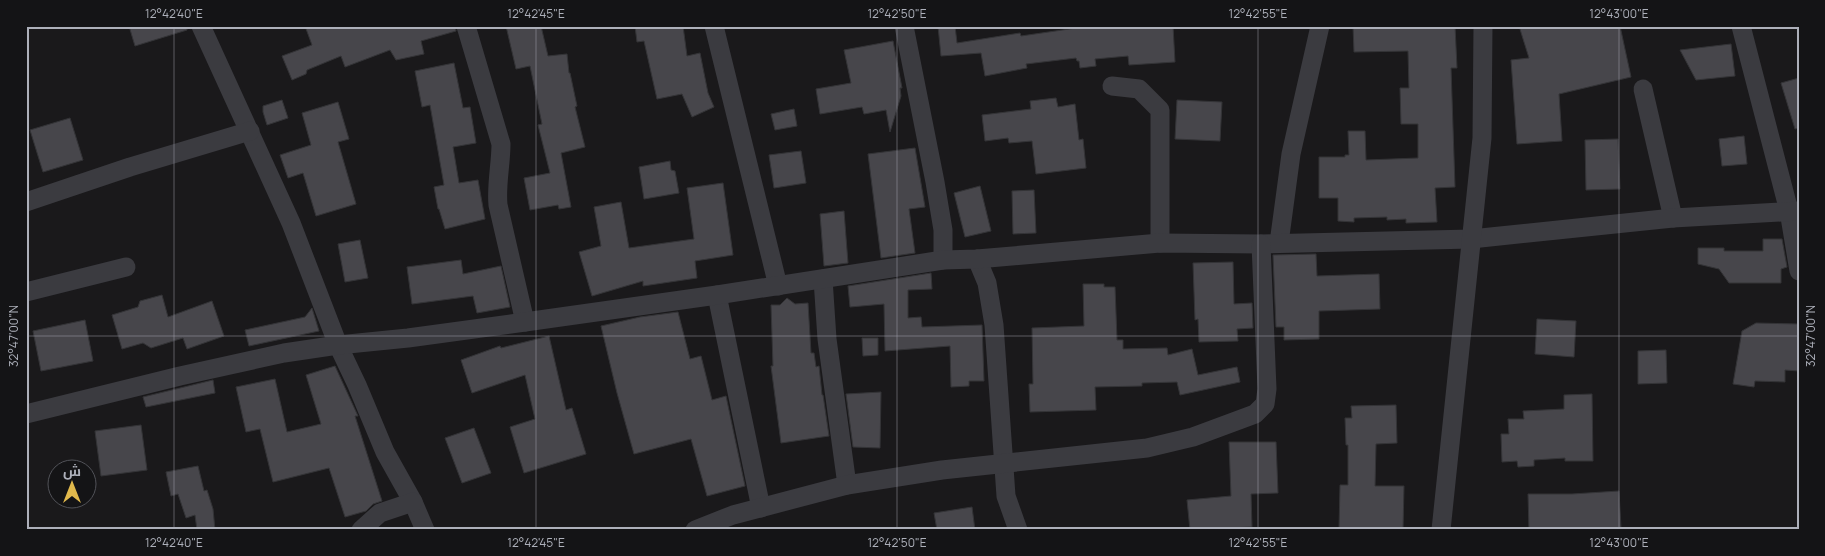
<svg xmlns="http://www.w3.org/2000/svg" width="1825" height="556" font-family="Manrope,Cairo,sans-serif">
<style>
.building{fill:#47464b;stroke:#343437}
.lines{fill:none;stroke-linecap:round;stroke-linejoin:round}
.minor{stroke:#3b3b40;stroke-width:19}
.ticks{fill:none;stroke:#adb0ba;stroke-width:1;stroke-opacity:0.45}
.neatline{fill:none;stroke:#adb0ba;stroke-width:2}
.ticks-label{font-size:12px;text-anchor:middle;fill:#adb0ba}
</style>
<rect width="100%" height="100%" fill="#1a191b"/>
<g class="building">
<path d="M129,26H187V30L135,46Z"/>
<path d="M305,26H455L456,31L421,41L424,54L396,60L390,50L345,67L341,56L307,70L306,74L292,80L282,56L312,45Z"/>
<path d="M506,26H541L548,56L567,54L569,73H570L577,106L575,107L585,147L561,153L571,207L559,209L558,205L530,210L524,178L550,173L538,125L542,124L530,66L516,69Z"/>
<path d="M635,26H683L687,56L700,53L708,93L714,107L692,117L682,94L657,99L644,41L637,42Z"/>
<path d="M938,26H955L957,43L1020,33L1021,36L1090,26H1173L1175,62L1129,65L1128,56L1095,59L1096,66L1080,68L1079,61H1077L1076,58L1026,64L1027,68L985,76L981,53L941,56Z"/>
<path d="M1353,26H1455L1457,68H1451L1455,187L1435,188L1437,222L1406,223V219L1387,220V217L1354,218V222L1338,221V198H1319V157H1345V155H1349L1348,131H1365L1366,160L1418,158V124H1401L1400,88H1409L1408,51L1354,52Z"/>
<path d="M1519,26H1620L1631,77L1559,94L1562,141L1517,144L1511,60L1529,58Z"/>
<path d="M893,41L902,88H900L901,96L890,132L886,110L864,114L862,107L820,114L816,89L851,83L844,50Z"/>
<path d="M1731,44L1735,76L1696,80L1680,50Z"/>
<path d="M454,63L463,108L470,107L476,143L453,147L459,183L478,180L485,219L445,229L439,209H438L434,187L444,185L430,105L422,107L415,71Z"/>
<path d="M1799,78V128L1795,129L1781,83Z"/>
<path d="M1056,98L1058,107L1075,104L1079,140L1083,139L1086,168L1036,174L1032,141L1009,143L1008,138L985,141L982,115L1031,109L1030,101Z"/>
<path d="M282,100L288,118L267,125L263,112V106Z"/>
<path d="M1177,100L1222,102L1220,141L1175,139Z"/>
<path d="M338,102L349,139L338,142L356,204L316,216L303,173L288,178L280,155L311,145L302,113Z"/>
<path d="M794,109L797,126L775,130L771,114Z"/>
<path d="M70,118L83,160L43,172L30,130Z"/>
<path d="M1744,136L1747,164L1722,166L1719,139Z"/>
<path d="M1618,139L1620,189L1586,190L1585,140Z"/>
<path d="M915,148L925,207L909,209L915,253L881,258L868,154Z"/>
<path d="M801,151L806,183L774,188L769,155Z"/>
<path d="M670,161L671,170L675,171L679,193L644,199L639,167Z"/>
<path d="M723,183L733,255L695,261L697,278L643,286V281L592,296L579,252L601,246L594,207L621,202L629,248L694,239L687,188Z"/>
<path d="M980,186L991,231L965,237L954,193Z"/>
<path d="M1034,190L1036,233L1013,234L1012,191Z"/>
<path d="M844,211L848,263L824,266L820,214Z"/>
<path d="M1763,239H1782L1787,267L1781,269V283H1729L1719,269L1698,264V248H1724V251H1763Z"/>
<path d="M360,240L368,278L345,282L338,244Z"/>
<path d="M1316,254L1317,276L1379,274L1380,309L1319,311V339L1284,340V327H1276L1273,255Z"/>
<path d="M461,260L463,274L501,266L510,307L477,313L473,296L412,304L407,267Z"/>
<path d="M1233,262L1234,304L1252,303L1253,328L1237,329L1238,341L1199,342L1198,319L1195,320L1193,263Z"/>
<path d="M931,273L932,289L908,290V318L921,317L922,327L982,325L984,381H969V386L951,387L950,346L885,351L884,304L850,307L848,286Z"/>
<path d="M1083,284H1104V287H1115L1117,340H1123V349L1167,348L1168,355L1192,349L1198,375L1237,367L1240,382L1180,395L1177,382L1142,383V386L1095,387L1096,410L1030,412L1029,384H1033L1032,328L1084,326Z"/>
<path d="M162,295L168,317L212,301L224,336L187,349L183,338L151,348L143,343L122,349L112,315L138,307L140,301Z"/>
<path d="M787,298L795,304L808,303L811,353H814L816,367L819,366L822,395H823L829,436L781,443L771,366H773L771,305H780Z"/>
<path d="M312,308L319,331L249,346L245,330L305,317Z"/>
<path d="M678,312L690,359L701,356L712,400L726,396L745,486L707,496L691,439L634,454L617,393L601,326L640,317Z"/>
<path d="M1537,319L1576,321L1574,357L1535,354Z"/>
<path d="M85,320L93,361L41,371L33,331Z"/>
<path d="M1756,323L1799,324V371L1785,370V382L1755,381L1754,387L1733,384L1742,331Z"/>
<path d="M549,336L566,410L572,408L586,454L524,473L510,427L535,419L525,375L472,393L461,360L500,346L501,348Z"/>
<path d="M862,338H878V355L863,356Z"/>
<path d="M1666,350L1667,383L1638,384V351Z"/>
<path d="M335,366L358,416H355L382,501L373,504L366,511L345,517L329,468L273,482L260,429L246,432L236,387L275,379L287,432L321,424L306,375Z"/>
<path d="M213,380L215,393L146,407L143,397Z"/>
<path d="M881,392L880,448L853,447L846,394Z"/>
<path d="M1592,394L1593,461H1565V458L1534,460V466L1518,467L1517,461L1502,462L1501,434H1509L1508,419H1524L1523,411L1564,409V395Z"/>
<path d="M1396,405L1397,443L1376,444L1375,486H1404L1403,530L1339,529L1340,485H1348V445H1346L1345,418H1352L1351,406Z"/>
<path d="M141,425L147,470L101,476L95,431Z"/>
<path d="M474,428L491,473L462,483L445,438Z"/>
<path d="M1229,442H1276L1278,493L1251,494L1252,527L1228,528V530H1190L1187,500L1231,496Z"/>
<path d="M198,466L204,491L207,490L213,509L215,530H197L195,515L186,518L178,494L171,496L166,472Z"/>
<path d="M1619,491L1621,528H1616V530H1529L1528,494H1572Z"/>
<path d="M972,507L975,530H937L934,513Z"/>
</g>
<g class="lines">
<g class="minor">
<path d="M201,26L291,223L338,345L357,385L385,452L413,502L425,530"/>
<path d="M466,26L501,144C501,164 496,185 498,205L525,322"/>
<path d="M714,26L778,286"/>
<path d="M904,26L935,182L943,230V260"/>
<path d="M1741,26L1789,211L1799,271"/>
<path d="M1112,86L1139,89L1160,110V243"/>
<path d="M1643,89L1673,218"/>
<path d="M26,202L130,167L250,131"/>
<path d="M1279,243L1291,154L1320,26"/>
<path d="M977,259L987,283L994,325L1006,496L1018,530"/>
<path d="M823,279L827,339L847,485"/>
<path d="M26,292L126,267"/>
<path d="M717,295L761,508"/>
<path d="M26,414L180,376L284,353L338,345L408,338L525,322L717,295L943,260L977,259L1160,243L1261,244L1471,239L1673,218L1799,211"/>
<path d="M361,530L380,513L413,502"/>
<path d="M695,530L733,515L847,485L942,470L1147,448L1193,437L1255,414L1265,404L1267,389L1261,244"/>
<path d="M1441,530L1482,138L1483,26"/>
</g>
</g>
<path class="ticks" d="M174,26V530M536,26V530M897,26V530M1258,26V530M1619,26V530M26,336H1799"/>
<rect width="1825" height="556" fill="none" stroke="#141416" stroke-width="55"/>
<g transform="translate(72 484)"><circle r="24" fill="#141416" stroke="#515258"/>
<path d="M0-4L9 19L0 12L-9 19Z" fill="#e1b94c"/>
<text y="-8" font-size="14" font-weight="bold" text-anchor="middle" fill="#adb0ba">ش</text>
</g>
<rect x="28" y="28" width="1770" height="500" class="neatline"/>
<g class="ticks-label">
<text x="174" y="18">12°42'40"E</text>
<text x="536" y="18">12°42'45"E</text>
<text x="897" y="18">12°42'50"E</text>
<text x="1258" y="18">12°42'55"E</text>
<text x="1619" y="18">12°43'00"E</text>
<text transform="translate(14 336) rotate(-90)" y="4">32°47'00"N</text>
<text transform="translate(1811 336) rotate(-90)" y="4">32°47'00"N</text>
<text x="174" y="547">12°42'40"E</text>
<text x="536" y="547">12°42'45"E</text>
<text x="897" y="547">12°42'50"E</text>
<text x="1258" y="547">12°42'55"E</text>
<text x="1619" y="547">12°43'00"E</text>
</g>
</svg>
